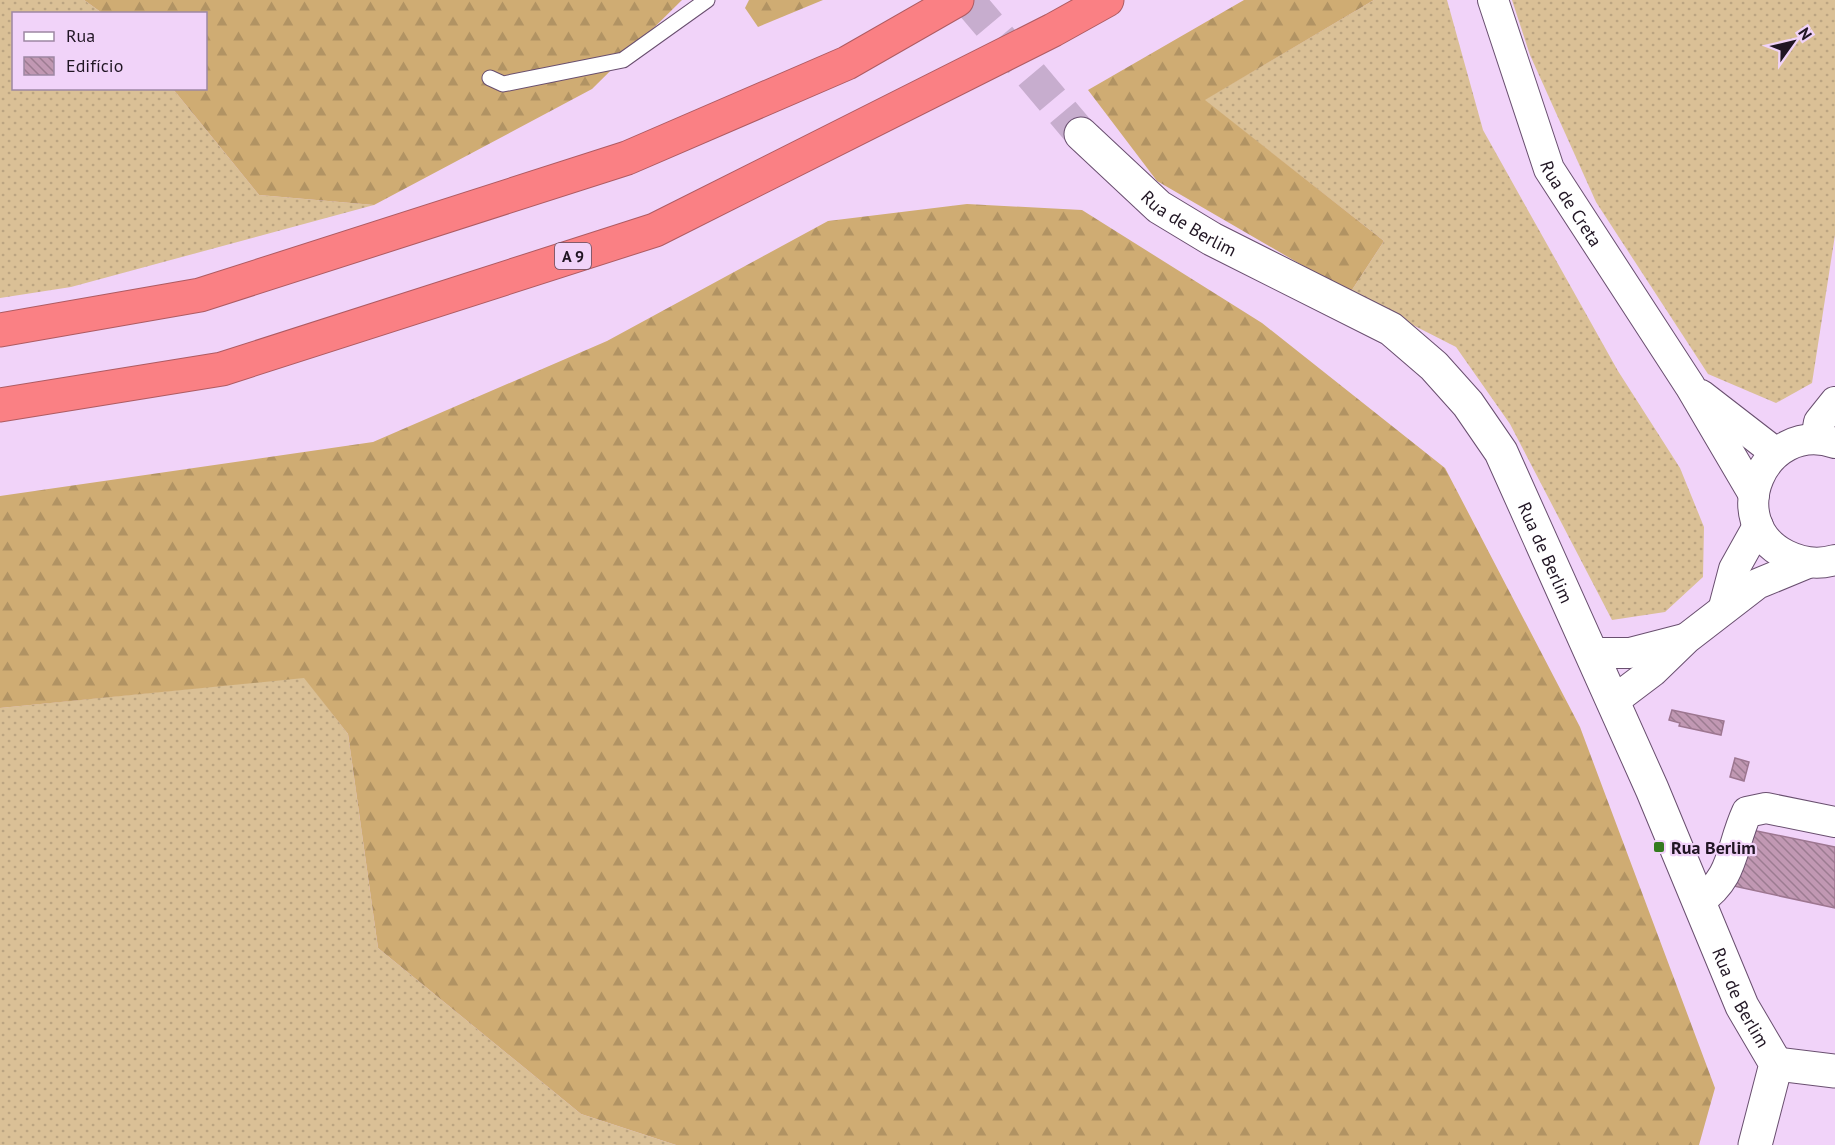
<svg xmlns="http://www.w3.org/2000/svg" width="1835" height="1145" font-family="'PT Sans',sans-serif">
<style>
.grass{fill:url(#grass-dots)}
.forest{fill:url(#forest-firs)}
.building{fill:url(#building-back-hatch);stroke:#9d7690;stroke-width:1.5}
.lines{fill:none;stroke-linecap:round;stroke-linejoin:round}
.tertiary-tunnel{stroke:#c7adce;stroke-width:33;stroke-dasharray:33 16;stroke-linecap:butt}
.service-casing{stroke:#694f6f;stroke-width:17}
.minor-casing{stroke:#694f6f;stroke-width:32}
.tertiary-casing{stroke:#694f6f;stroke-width:35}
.motorway-casing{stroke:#ae5b62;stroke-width:35}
.service{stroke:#fff;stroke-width:15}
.minor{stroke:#fff;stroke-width:30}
.tertiary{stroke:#fff;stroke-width:33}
.motorway{stroke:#fa8084;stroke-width:33}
.poi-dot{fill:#347b1f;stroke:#f1d3f9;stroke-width:2}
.labels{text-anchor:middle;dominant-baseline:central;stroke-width:4.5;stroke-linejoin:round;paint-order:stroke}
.shield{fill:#f1d3f9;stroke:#5f4e63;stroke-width:1.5}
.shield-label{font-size:16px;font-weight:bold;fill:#201523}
.street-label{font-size:18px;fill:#201523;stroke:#f1d3f9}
.poi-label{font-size:18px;font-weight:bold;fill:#201523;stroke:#f1d3f9;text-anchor:start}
</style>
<defs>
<pattern id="grass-dots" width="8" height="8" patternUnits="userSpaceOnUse" patternTransform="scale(1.5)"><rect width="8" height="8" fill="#dac096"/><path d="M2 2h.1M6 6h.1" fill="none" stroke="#bba481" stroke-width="1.8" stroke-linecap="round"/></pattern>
<pattern id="forest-firs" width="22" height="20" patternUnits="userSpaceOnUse" patternTransform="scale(1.5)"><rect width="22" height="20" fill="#cfac73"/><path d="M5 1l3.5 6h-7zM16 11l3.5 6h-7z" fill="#b19363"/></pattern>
<pattern id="building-back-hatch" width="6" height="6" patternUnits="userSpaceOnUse" patternTransform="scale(1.5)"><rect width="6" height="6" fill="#c198b3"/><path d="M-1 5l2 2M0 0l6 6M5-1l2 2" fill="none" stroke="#9c7b91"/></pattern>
</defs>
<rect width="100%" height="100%" fill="#f1d3f9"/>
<g class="grass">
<path d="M0,0H84L102,13L14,14V88L173,89L259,195L374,205L71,287L0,298Z"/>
<path d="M1374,0H1447L1483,130L1618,371L1680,468L1704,527L1703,577L1665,612L1612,620L1510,424L1456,347L1350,293L1384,241L1204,100Z"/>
<path d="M1512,0H1835V235L1812,383L1776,403L1708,374L1596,202L1530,55Z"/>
<path d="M304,677L348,734L378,948L581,1114L676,1145H0V708Z"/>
</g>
<g class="forest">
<path d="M84,0H682L592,89L374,205L259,195L173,89L206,88V14L102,13Z"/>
<path d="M749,0H823L758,27L745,8Z"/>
<path d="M1244,0H1374L1205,100L1384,241L1350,293L1157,181L1088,90Z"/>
<path d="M967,204L1082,210L1262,323L1445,468L1580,727L1715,1088L1699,1145H676L581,1114L378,948L348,734L304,678L0,708V496L373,442L607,341L828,221Z"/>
</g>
<g class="building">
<path d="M1672,710L1724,721L1721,735L1679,726L1680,723L1669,720Z"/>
<path d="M1735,758L1749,762L1744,781L1730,777Z"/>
<path d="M1742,828L1835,847V908L1729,885Z"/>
</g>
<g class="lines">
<path class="tertiary-tunnel" d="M968,0L1081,134"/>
<defs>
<path id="service" d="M490,78L503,84L623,60L707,0"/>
<g id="minor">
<path id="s1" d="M1493,0L1549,169L1690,386L1754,495"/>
<path d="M1701,395L1776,453"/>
<path d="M1816,439L1819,422L1835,402"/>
<path d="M1835,443C1763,419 1720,522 1786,555C1802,563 1818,565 1835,560"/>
<path d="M1724,607L1734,569L1758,526"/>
<path d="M1592,653H1630L1684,639"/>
<path d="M1612,702L1653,671L1687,638L1757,584L1808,563"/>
<path d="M1698,902C1735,877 1730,849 1747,812L1766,808L1835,822"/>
</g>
<g id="tertiary">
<path id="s2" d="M1081,134L1159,207L1212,239L1391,329L1434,366L1468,404L1501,452L1652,789L1742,1006L1776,1064L1755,1145"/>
<path d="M1776,1064L1835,1071"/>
</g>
<g id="motorway">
<path d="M0,330L200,295L627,158L847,63L957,0"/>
<path d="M0,405L222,369L655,230L1053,30L1107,0"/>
</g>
</defs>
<use href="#service" class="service-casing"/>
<use href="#minor" class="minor-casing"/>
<use href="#tertiary" class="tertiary-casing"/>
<use href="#motorway" class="motorway-casing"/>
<use href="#service" class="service"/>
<use href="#minor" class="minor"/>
<use href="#tertiary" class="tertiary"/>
<use href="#motorway" class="motorway"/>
</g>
<rect class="poi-dot" x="1653" y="841" width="12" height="12" rx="3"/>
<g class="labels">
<rect class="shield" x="555" y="243" width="36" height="26" rx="4.5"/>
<g class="shield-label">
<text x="573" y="256">A 9</text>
</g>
<g class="street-label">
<text stroke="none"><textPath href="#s1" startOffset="219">Rua de Creta</textPath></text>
<text stroke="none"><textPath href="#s2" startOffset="141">Rua de Berlim</textPath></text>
<text stroke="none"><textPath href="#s2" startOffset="645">Rua de Berlim</textPath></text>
<text stroke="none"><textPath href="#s2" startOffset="1131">Rua de Berlim</textPath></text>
</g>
<g class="poi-label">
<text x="1671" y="847">Rua Berlim</text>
</g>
</g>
<rect x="12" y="12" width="195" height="78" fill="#f1d3f9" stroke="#9d87a3" stroke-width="1.5"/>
<rect x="24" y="32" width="30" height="9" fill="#ffffff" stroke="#9d87a3" stroke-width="1.5"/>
<text x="66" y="42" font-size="18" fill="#201523">Rua</text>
<rect x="24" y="57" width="30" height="18" fill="url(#building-back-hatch)" stroke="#9d87a3" stroke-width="1.5"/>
<text x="66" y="72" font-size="18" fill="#201523">Edifício</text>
<g transform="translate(1793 42) rotate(56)" stroke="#f1d3f9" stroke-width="4.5" paint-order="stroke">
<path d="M0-4.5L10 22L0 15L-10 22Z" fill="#201523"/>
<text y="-9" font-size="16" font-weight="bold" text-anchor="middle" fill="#201523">N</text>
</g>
</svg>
